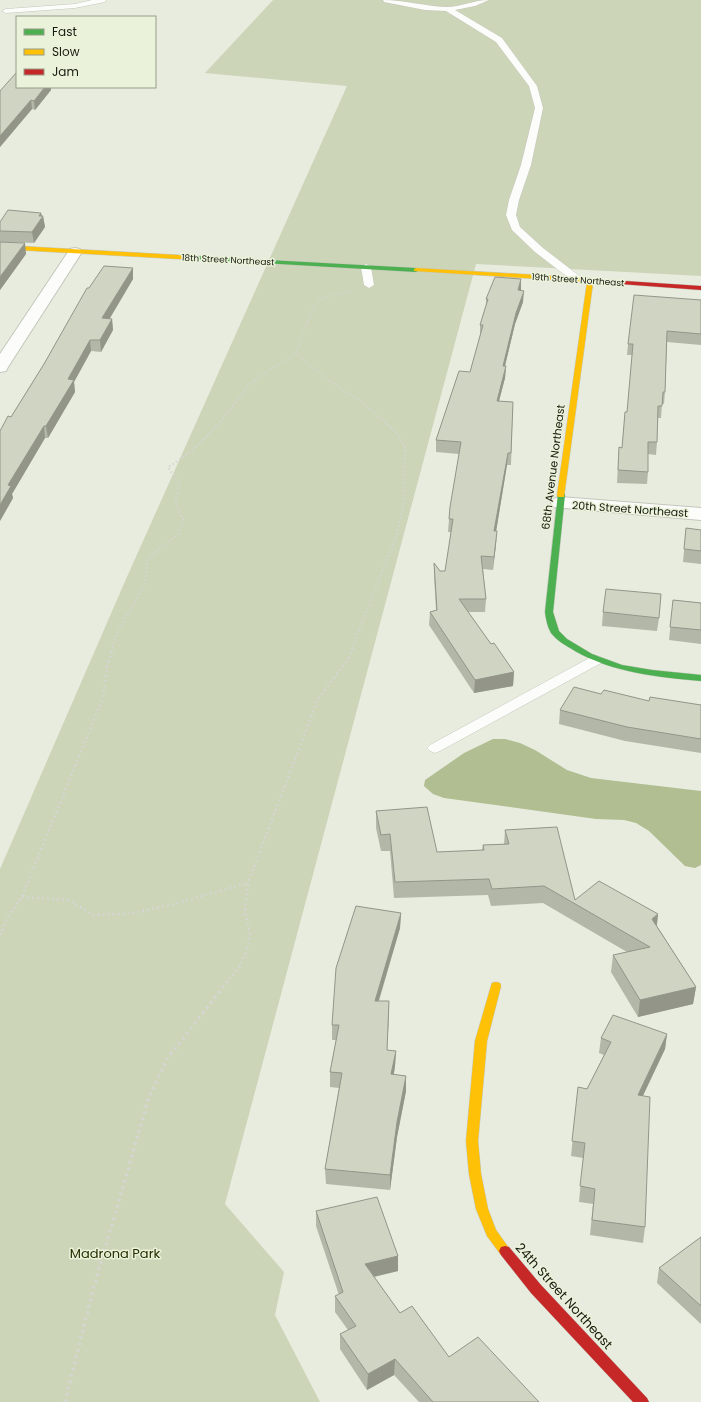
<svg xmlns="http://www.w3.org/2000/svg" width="701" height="1402" font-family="Poppins,sans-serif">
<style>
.green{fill:#ccd5b7}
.water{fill:#b1be91}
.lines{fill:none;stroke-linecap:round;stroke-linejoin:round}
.lane-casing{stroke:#c4c7bc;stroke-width:1}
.street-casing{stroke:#c4c7bc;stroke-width:2}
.fast-casing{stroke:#c4c7bc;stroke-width:1}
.slow-casing{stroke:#c4c7bc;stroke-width:1}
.jam-casing{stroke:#c4c7bc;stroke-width:1}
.path-far3{stroke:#d4d6d1;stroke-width:1.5;stroke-dasharray:1 1.5;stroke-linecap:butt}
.path-far2{stroke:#d4d6d1;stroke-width:2;stroke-dasharray:1.5 2.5;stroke-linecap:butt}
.path-far1{stroke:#d4d6d1;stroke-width:2.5;stroke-dasharray:2 3;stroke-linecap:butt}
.path{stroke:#d4d6d1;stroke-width:3.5;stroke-dasharray:2.5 4;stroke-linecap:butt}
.lane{fill:#fcfcfa;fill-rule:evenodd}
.street{fill:#fcfcfa;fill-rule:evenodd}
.fast{fill:#4caf50;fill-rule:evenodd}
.slow{fill:#ffc107;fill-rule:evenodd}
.jam{fill:#c62828;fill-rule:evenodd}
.wall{fill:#b3b7a8}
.shaded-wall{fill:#929588}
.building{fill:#d0d5c3;stroke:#929588}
.labels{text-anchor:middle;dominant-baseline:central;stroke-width:3;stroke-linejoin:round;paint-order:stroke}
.far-street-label{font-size:9px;fill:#181b12;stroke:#eaf2d9}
.street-label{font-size:11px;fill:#181b12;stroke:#eaf2d9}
.near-park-label{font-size:13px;fill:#242e00;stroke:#eaf2d9}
.near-street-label{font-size:13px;fill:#181b12;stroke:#eaf2d9}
</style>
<rect width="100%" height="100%" fill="#e8ecdf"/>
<path class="green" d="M273,0H701V276L476,264L225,1204L284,1272L275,1315L320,1402H0V869L126,579L347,86L205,73Z"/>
<path class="water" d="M493,739H505L520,743L535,750L567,770L591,778L701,791V865L695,868L685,866L649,831L636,823L624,820L596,819L444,798L433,794L424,786L425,780L464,753Z"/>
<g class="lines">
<defs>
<g id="lane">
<path d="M92,0H106L105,2L75,8L6,13L2,11L6,9L75,4Z"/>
<path d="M383,0C404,0 424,6 446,7C461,7 474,0 489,0L475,6L455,10L502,38L537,86L543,108L531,165L519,200L516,215L520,227L543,248L582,278L583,280L582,282H574L535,252L512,230L506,215L509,200L521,165L535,108L529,86L496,42L446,11L425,10L384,2Z"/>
<path d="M366,264L371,267L374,285L369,288L364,285L361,267Z"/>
<path d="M596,656L601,657L603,660L601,663L440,751L435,753L430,751L427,748L430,745L591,657Z"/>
</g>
<g id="street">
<path d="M75,248L80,249L82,252L8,367L6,371L0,372V354L70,249Z"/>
<path d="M560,497L701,508V520L553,507L551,503L553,499Z"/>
</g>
<g id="fast">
<path d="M196,256L416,268L419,270L416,272L194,259L193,258Z"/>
<path d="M558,493H564L565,495L553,612L559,631L567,639L592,654L622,665L652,670L701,675V681C658,677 614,673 575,651C567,646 557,641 551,633C547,626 546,619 545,612Z"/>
</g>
<g id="slow">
<path d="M0,245L196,256L199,258L196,260L0,249Z"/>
<path d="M416,268L590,278L598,281L593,283L564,497H558L557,495L587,282L414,271V269Z"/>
<path d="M496,982L500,983L501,986L487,1041L478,1141L481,1174L488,1209L496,1230L511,1251L509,1255L505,1256L501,1255L487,1236L476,1209L469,1174L466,1141L475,1041L491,986L492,983Z"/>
</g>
<g id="jam">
<path d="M595,279L701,286V290L593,282L592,281Z"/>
<path d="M505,1246L509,1247L541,1285L647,1398L649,1402H633L531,1293L501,1255L499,1251L501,1247Z"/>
</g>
</defs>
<use href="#lane" class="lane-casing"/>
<use href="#street" class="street-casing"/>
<use href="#fast" class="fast-casing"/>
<use href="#slow" class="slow-casing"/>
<use href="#jam" class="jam-casing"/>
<g class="path-far3">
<path d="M252,382L269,370L296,354"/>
<path d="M331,382L296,354L313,307L320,299L352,290"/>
</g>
<g class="path-far2">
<path d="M330,381L366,405L395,431L405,447L404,503L396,537L352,648"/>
<path d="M112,648L116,635L145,585L147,563L149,558L178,534L184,521C176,508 173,500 180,485L168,467C192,453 213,432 230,410C238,400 244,389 254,381"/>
</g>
<g class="path-far1">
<path d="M22,897L69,900L93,915L127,914L167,906L248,883"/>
<path d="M0,935L8,916L22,897L103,697L107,667L113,647"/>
<path d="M226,983L239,968L247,950L250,934L245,912L248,883L318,699L347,661L353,647"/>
</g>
<path class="path" d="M65,1402L93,1290L149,1097L167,1059L227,982"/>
<use href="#lane" class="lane"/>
<use href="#street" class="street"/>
<use href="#fast" class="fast"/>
<use href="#slow" class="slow"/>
<use href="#jam" class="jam"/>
</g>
<g class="wall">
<path d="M17,87H51V90L35,110L32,109L0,147V91Z"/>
<path d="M41,213L42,216H43L45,227L34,243L12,242L26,254L0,290V222Z"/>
<path d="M133,268V279L109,319H112L113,330L101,352L91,351L74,382L75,392L48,438H45L12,494L13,498L0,521L11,417L44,364L89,288Z"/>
<path d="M521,290L523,302L515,324L505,366H506L505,378L499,401L513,402L511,465H507L496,531V544L493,570L483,569L486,599L485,612H468L491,644L514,672L513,686L474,693L429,625L430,612L436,610L434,576V563L440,571H445L451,532H448L449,519L459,454L436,452V440L470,372L480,336V325L486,305V299Z"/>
<path d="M701,300V345L667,342L665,392L664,404H662L661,418H658L657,442L656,455L648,454V472L647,484L617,483L619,447L622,448L625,412H627L632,355H627L628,344Z"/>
<path d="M686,528L701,530V564L683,562Z"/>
<path d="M673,600L701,603V644L669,640Z"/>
<path d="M603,612L659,618L657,631L602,626Z"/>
<path d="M601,694L649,701L701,705V753L625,741L559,724L560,710Z"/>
<path d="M376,811L437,852L482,850L483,845L504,844L505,830L575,900L658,914L657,926L696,987L693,1004L638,1017L611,972L613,955L627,952L543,903L491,906L488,895L394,898L390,851H381L376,828Z"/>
<path d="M401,913L400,928L379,1001H389L387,1050L396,1051L395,1066L394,1074L406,1091L397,1137L390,1190L326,1184L325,1169L339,1088L330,1087V1072L336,1040H332V1025Z"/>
<path d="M667,1034L665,1049L643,1096L645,1227L643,1243L590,1235L593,1204L579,1202L583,1158L571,1156L578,1087L587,1089L604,1055L599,1053L601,1038Z"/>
<path d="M316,1211L398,1256V1271L374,1277L400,1313L449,1357L539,1402H419L394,1375L367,1390L340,1349V1334L348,1330L335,1312V1296L339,1295L316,1226Z"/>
<path d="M701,1237V1324L657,1283L659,1268Z"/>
</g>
<g class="shaded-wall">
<path d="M45,87H51V90L35,110L34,101Z"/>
<path d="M31,100L32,109L0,147V136Z"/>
<path d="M41,213L42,219L43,216L45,227L34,243L32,232L39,216Z"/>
<path d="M25,243L26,254L0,290V277Z"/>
<path d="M133,268V279L103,330L102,318Z"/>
<path d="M521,279V290H518Z"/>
<path d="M524,291L523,302L515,324L502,378L503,366L516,313Z"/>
<path d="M112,319L113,330L101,352L100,340Z"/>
<path d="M90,340L91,351L74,382L75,392L48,438L46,426L68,379Z"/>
<path d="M506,366L505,378L496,412L497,401Z"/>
<path d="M44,426L45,438L12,494L13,498L0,521V505L8,485Z"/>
<path d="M508,453L507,465L494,544V531Z"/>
<path d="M497,531L496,544L493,570L494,557Z"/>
<path d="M514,672L513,686L474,693L475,680Z"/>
<path d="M401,913L400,928L374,1016L375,1001Z"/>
<path d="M658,914L656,930L652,919Z"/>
<path d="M696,987L693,1004L638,1017L640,1000Z"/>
<path d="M389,1001V1016L386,1065L387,1050Z"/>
<path d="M667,1034L665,1049L636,1110L638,1095Z"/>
<path d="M396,1051L395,1066L391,1089V1074Z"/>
<path d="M406,1076V1091L397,1137L390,1190V1175L397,1122Z"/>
<path d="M398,1256V1271L364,1279L365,1264Z"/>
<path d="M395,1359L394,1375L367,1390L368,1374Z"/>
</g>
<g class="building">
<path d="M16,73H17V87H45L34,101L31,100L0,136V91Z"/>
<path d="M8,210L41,213L39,216H43L32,232L0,231V222Z"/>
<path d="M0,242L25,243L0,277Z"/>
<path d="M104,266L133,268L102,318L112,319L100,340H90L68,379L74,380L46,426H44L8,485L11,486L0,505V431L8,416L11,417L44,364L87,288H89Z"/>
<path d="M495,277L521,279L518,290L524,291L516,313L503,366H506L497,401L513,402L511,453H508L494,531H497L494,557L481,556L486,599H459L491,644L494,643L514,672L475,680L430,612L437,610L434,563L440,571H445L453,519H449L450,507L461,442L436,440L459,371L470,372L483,325H480L488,299H486Z"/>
<path d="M634,295L701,300V334L667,331L665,392H663L662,406H658L657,442H648V472L618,470L619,447L622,448L625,412H627L633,344H628Z"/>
<path d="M686,528L701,530V551L684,549Z"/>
<path d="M606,589L661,594L659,618L603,612Z"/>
<path d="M673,600L701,603V630L670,627Z"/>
<path d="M574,687L601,694L604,690L649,701L650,697L701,705V739L627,727L560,710Z"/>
<path d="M427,807L437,852L484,850L483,845L509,844L505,830L557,827L575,900L599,881L658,914L652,919L696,987L640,1000L613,955L650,947L544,886L492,889L489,879L395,882L390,834L381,835L376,811Z"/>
<path d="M356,906L401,913L375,1001H389L387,1050L396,1051L391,1074L406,1076L397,1122L390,1175L325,1169L342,1073L330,1072L339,1025H332L336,968Z"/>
<path d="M613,1015L667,1034L638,1095L650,1097L645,1227L592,1220L595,1189L580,1186L585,1143L572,1141L578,1087L587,1089L611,1042L601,1038Z"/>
<path d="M377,1197L398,1256L365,1264L400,1313L412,1306L449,1357L478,1337L539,1402H433L395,1359L368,1374L340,1334L356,1326L335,1296L343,1292L316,1211Z"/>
<path d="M701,1237V1306L659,1268Z"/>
</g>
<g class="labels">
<g class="far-street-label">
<text transform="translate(228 260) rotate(3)">18th Street Northeast</text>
<text transform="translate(578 280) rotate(4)">19th Street Northeast</text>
</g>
<g class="street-label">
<text transform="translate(553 467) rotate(-83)">68th Avenue Northeast</text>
<text transform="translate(630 509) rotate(4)">20th Street Northeast</text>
</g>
<g class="near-park-label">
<text x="115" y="1253">Madrona Park</text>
</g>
<g class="near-street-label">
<text transform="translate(564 1296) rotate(48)">24th Street Northeast</text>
</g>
</g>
<rect x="16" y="16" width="140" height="72" fill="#eaf2d9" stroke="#969c89"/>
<rect x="24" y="29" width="20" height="6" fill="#4caf50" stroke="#969c89"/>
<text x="52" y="36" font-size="12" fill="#181b12">Fast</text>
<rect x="24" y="49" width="20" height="6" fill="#ffc107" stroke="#969c89"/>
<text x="52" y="56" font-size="12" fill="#181b12">Slow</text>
<rect x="24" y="69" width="20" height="6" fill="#c62828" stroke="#969c89"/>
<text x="52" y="76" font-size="12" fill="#181b12">Jam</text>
</svg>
